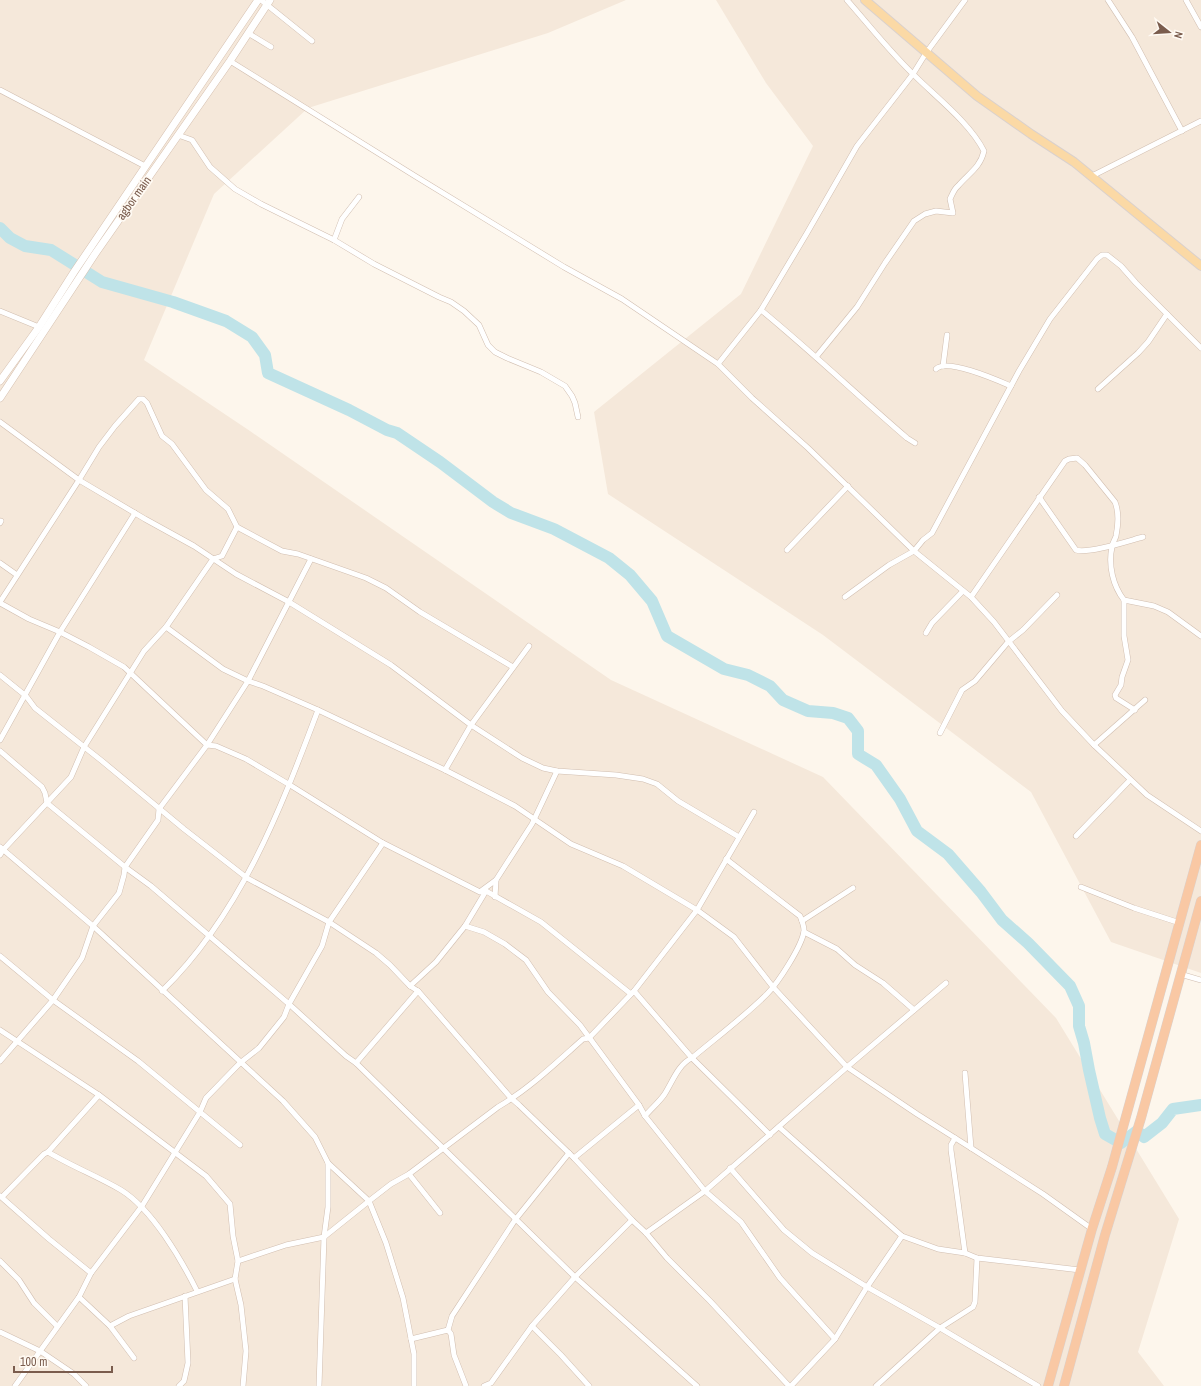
<svg xmlns="http://www.w3.org/2000/svg" width="1201" height="1386" font-family="'Archivo Narrow',sans-serif">
<style>
.residential{fill:#f5e8da}
.lines{fill:none;stroke-linecap:round;stroke-linejoin:round}
.river{stroke:#bfe3e8;stroke-width:12}
.minor-casing{stroke:#d1beb0;stroke-width:6}
.secondary-casing{stroke:#d6c0b0;stroke-width:8}
.primary-casing{stroke:#dad1cd;stroke-width:10}
.trunk-casing{stroke:#dad1cd;stroke-width:10}
.minor{stroke:#fff;stroke-width:5}
.secondary{stroke:#fff;stroke-width:7}
.primary{stroke:#fbd9a5;stroke-width:8}
.trunk{stroke:#f9c8a4;stroke-width:9}
.labels{text-anchor:middle;dominant-baseline:central;stroke-width:3.5;stroke-linejoin:round;paint-order:stroke}
.street-label{font-size:12px;fill:#7a5c4d;stroke:#fffaf3}
</style>
<rect width="100%" height="100%" fill="#fdf6ec"/>
<g class="residential">
<path d="M0,0H626L548,33L308,108L214,194L144,360L250,431L611,680L823,777L1056,1018L1179,1219L1138,1352L1164,1386H0Z"/>
<path d="M716,0H1201V973L1111,942L1031,792L823,635L608,494L594,412L741,294L813,146L766,83Z"/>
</g>
<g class="lines">
<path class="river" d="M0,228L10,238L25,246L51,250L102,282L173,302L226,321L252,337L265,355L268,373L349,410L387,430L397,433L440,462L493,502L511,513L554,529L609,558L630,575L652,601L667,636L724,669L748,675L770,686L783,700L808,711L833,713L848,718L858,731V754L876,765L900,799L917,831L948,854L981,892L1002,920L1028,943L1070,986L1079,1006V1026L1084,1043L1089,1070L1100,1118L1105,1134L1121,1143L1137,1131L1144,1137L1162,1123L1173,1109L1201,1105"/>
<defs>
<g id="minor">
<path d="M261,0L312,41"/>
<path d="M1108,0L1132,37L1182,131"/>
<path d="M1186,0L1201,27"/>
<path d="M248,33L271,47"/>
<path d="M230,61L415,176L564,267L622,299L718,364L752,398L808,448L914,551L971,597L994,622L1062,711L1094,745L1147,795L1201,831"/>
<path d="M0,90L145,166"/>
<path d="M178,135L192,140L210,167L235,189L261,204L334,240L374,264L439,297L451,302L464,311L479,325L488,345L495,352L507,358L541,372L565,386L572,396L575,403L578,417"/>
<path d="M1092,176L1201,121"/>
<path d="M334,240L342,219L359,197"/>
<path d="M761,310C811,351 858,396 907,438L915,443"/>
<path d="M0,311L39,327"/>
<path d="M816,357L857,307L885,263L914,221L925,214L936,211L953,213L950,199C952,195 954,189 958,186C969,173 980,168 984,151C970,123 936,97 914,75C890,52 869,25 847,0"/>
<path d="M718,364L761,310L807,233L857,146L913,74L926,53L965,0"/>
<path d="M943,366L947,335"/>
<path d="M936,369C947,358 997,380 1011,386"/>
<path d="M1098,389L1138,353L1148,342L1167,314"/>
<path d="M0,422L79,480L145,519L194,546L236,574L289,602L391,665L471,725L522,758L543,768L557,771L616,775L643,779L657,784L678,801L739,837"/>
<path d="M1039,497L1076,550C1089,554 1128,541 1143,537"/>
<path d="M0,523L1,521"/>
<path d="M787,550L848,486"/>
<path d="M0,563L17,575"/>
<path d="M845,597L889,565L914,551L923,540L932,533L1019,371L1050,319L1097,259L1102,255H1107L1121,266L1136,283L1201,348"/>
<path d="M971,597L1065,461L1069,459L1077,458L1085,465L1115,502C1119,512 1118,526 1116,536C1115,540 1112,543 1112,547C1108,565 1113,586 1124,600L1154,606L1168,612L1201,636"/>
<path d="M1124,600V636L1128,660L1122,677L1121,685L1115,695L1116,698L1135,710"/>
<path d="M0,602L79,480L99,447L115,426L139,399H143L147,403L162,436L172,444L206,490L228,509L237,527L282,551L298,554L366,578L386,588L420,612L513,667"/>
<path d="M0,603L29,619L60,632L89,647L124,667L207,745L216,746L246,759L290,785L383,843L480,892L486,891L541,922L631,994"/>
<path d="M166,627L223,669L248,681L263,686L318,710L445,770L515,806L571,844L623,866L697,910L734,937L773,987L847,1067L917,1114L971,1148L1043,1194L1092,1229"/>
<path d="M926,633L932,623L963,591"/>
<path d="M0,675L26,696L35,708L102,761L184,829L247,878L329,922L376,953L390,965L410,986L418,991L511,1098L519,1105L574,1158L632,1220L646,1233L667,1258L710,1301L789,1386"/>
<path d="M940,733L962,690L975,681L1008,642L1023,630L1057,595"/>
<path d="M0,740L60,632L135,513"/>
<path d="M1094,745L1145,700"/>
<path d="M0,751L42,787L45,793L47,803L125,867L151,886L289,1004L346,1056L356,1063L575,1277L697,1386"/>
<path d="M445,770L471,725L529,646"/>
<path d="M1076,836L1130,780"/>
<path d="M0,847L93,926L283,1101L315,1137L328,1163L369,1201L386,1243L403,1298L414,1354V1386"/>
<path d="M0,855L3,850L71,777L84,747L144,651L166,627L213,559L222,556L237,527"/>
<path d="M1081,887L1134,908L1180,923"/>
<path d="M481,891L496,880L532,824L557,771"/>
<path d="M495,897L496,880"/>
<path d="M802,921L853,888"/>
<path d="M465,926L484,932L505,944L526,960L548,992L580,1025L639,1105L645,1116L705,1191L741,1222L780,1278L835,1339"/>
<path d="M804,932L837,949L855,965L883,983L914,1010"/>
<path d="M0,956L53,1000L138,1061L240,1145"/>
<path d="M1180,974L1201,980"/>
<path d="M410,986L436,962L465,926L486,891"/>
<path d="M162,991C240,915 280,811 318,710"/>
<path d="M634,991L692,1058L770,1135"/>
<path d="M0,1030L99,1095L206,1176L230,1204L233,1236L238,1261L235,1279L241,1305L246,1351L243,1386"/>
<path d="M0,1061L53,1000L82,958L93,926L119,893L124,875L125,867L158,820L159,809L207,745L248,681L311,559"/>
<path d="M356,1063L418,991"/>
<path d="M965,1073L971,1148"/>
<path d="M645,1116C651,1109 659,1102 664,1095C672,1083 678,1064 692,1058C717,1037 744,1017 767,994C778,983 802,946 804,931C804,925 802,921 800,916L726,859"/>
<path d="M779,1127L902,1236L938,1249L965,1253L977,1258L1080,1270"/>
<path d="M955,1138L951,1145V1150L965,1253"/>
<path d="M48,1152C71,1166 97,1176 121,1190C152,1209 181,1259 197,1291"/>
<path d="M574,1158L639,1105"/>
<path d="M730,1168L784,1230L812,1253L867,1287L940,1328L1038,1386"/>
<path d="M409,1174L440,1213"/>
<path d="M0,1196L49,1239L91,1273"/>
<path d="M2,1197L44,1154L48,1152L99,1095"/>
<path d="M646,1233L705,1191L847,1067L946,983"/>
<path d="M0,1261L19,1280L34,1303L57,1326"/>
<path d="M238,1261L286,1245L324,1237L369,1201L391,1184L409,1174L498,1107C529,1089 556,1063 583,1039L589,1038L634,991L697,910L754,812"/>
<path d="M79,1297L110,1326L129,1316L235,1279"/>
<path d="M110,1326L134,1358"/>
<path d="M532,1326L561,1355L589,1386"/>
<path d="M0,1332L40,1351L74,1374L86,1386"/>
<path d="M411,1339L448,1330"/>
<path d="M15,1386L79,1297L91,1273L142,1206L200,1112L206,1098L240,1063L259,1048L284,1017L289,1004L322,946L329,922L383,843"/>
<path d="M179,1386L184,1381L188,1363L185,1296"/>
<path d="M319,1386L324,1237L328,1207V1163"/>
<path d="M466,1386L454,1355L451,1334L448,1330L452,1316L515,1220L569,1153"/>
<path d="M484,1386L491,1383L532,1326L575,1277L632,1220"/>
<path d="M791,1386L835,1339L867,1287L902,1236"/>
<path d="M876,1386L940,1328L973,1307L975,1302L977,1258"/>
</g>
<g id="secondary">
<path d="M0,381L39,327L74,272L258,0"/>
<path d="M0,398L95,254L230,61L270,0"/>
</g>
<path id="primary" d="M865,0L977,96L1031,134L1074,162L1201,266"/>
<g id="trunk">
<path d="M1048,1386L1092,1229L1112,1167L1201,845"/>
<path d="M1064,1386L1105,1235L1141,1118L1201,901"/>
</g>
</defs>
<use href="#minor" class="minor-casing"/>
<use href="#secondary" class="secondary-casing"/>
<use href="#primary" class="primary-casing"/>
<use href="#trunk" class="trunk-casing"/>
<use href="#minor" class="minor"/>
<use href="#secondary" class="secondary"/>
<use href="#primary" class="primary"/>
<use href="#trunk" class="trunk"/>
</g>
<g class="labels">
<g class="street-label">
<text transform="translate(134 198) rotate(-55)">agbor main</text>
</g>
</g>
<g transform="translate(1169 32) rotate(107)" stroke="#fffaf3" stroke-width="3" paint-order="stroke">
<path d="M0-3L7 15L0 10L-7 15Z" fill="#7a5c4d"/>
<text y="-6" font-size="11" font-weight="bold" text-anchor="middle" fill="#7a5c4d">N</text>
</g>
<path d="M14 1366v6h98v-6" fill="none" stroke="#7a5c4d" stroke-width="2"/>
<text x="20" y="1366" font-size="12" fill="#7a5c4d" stroke="#fffaf3" stroke-width="3" paint-order="stroke">100 m</text>
</svg>
